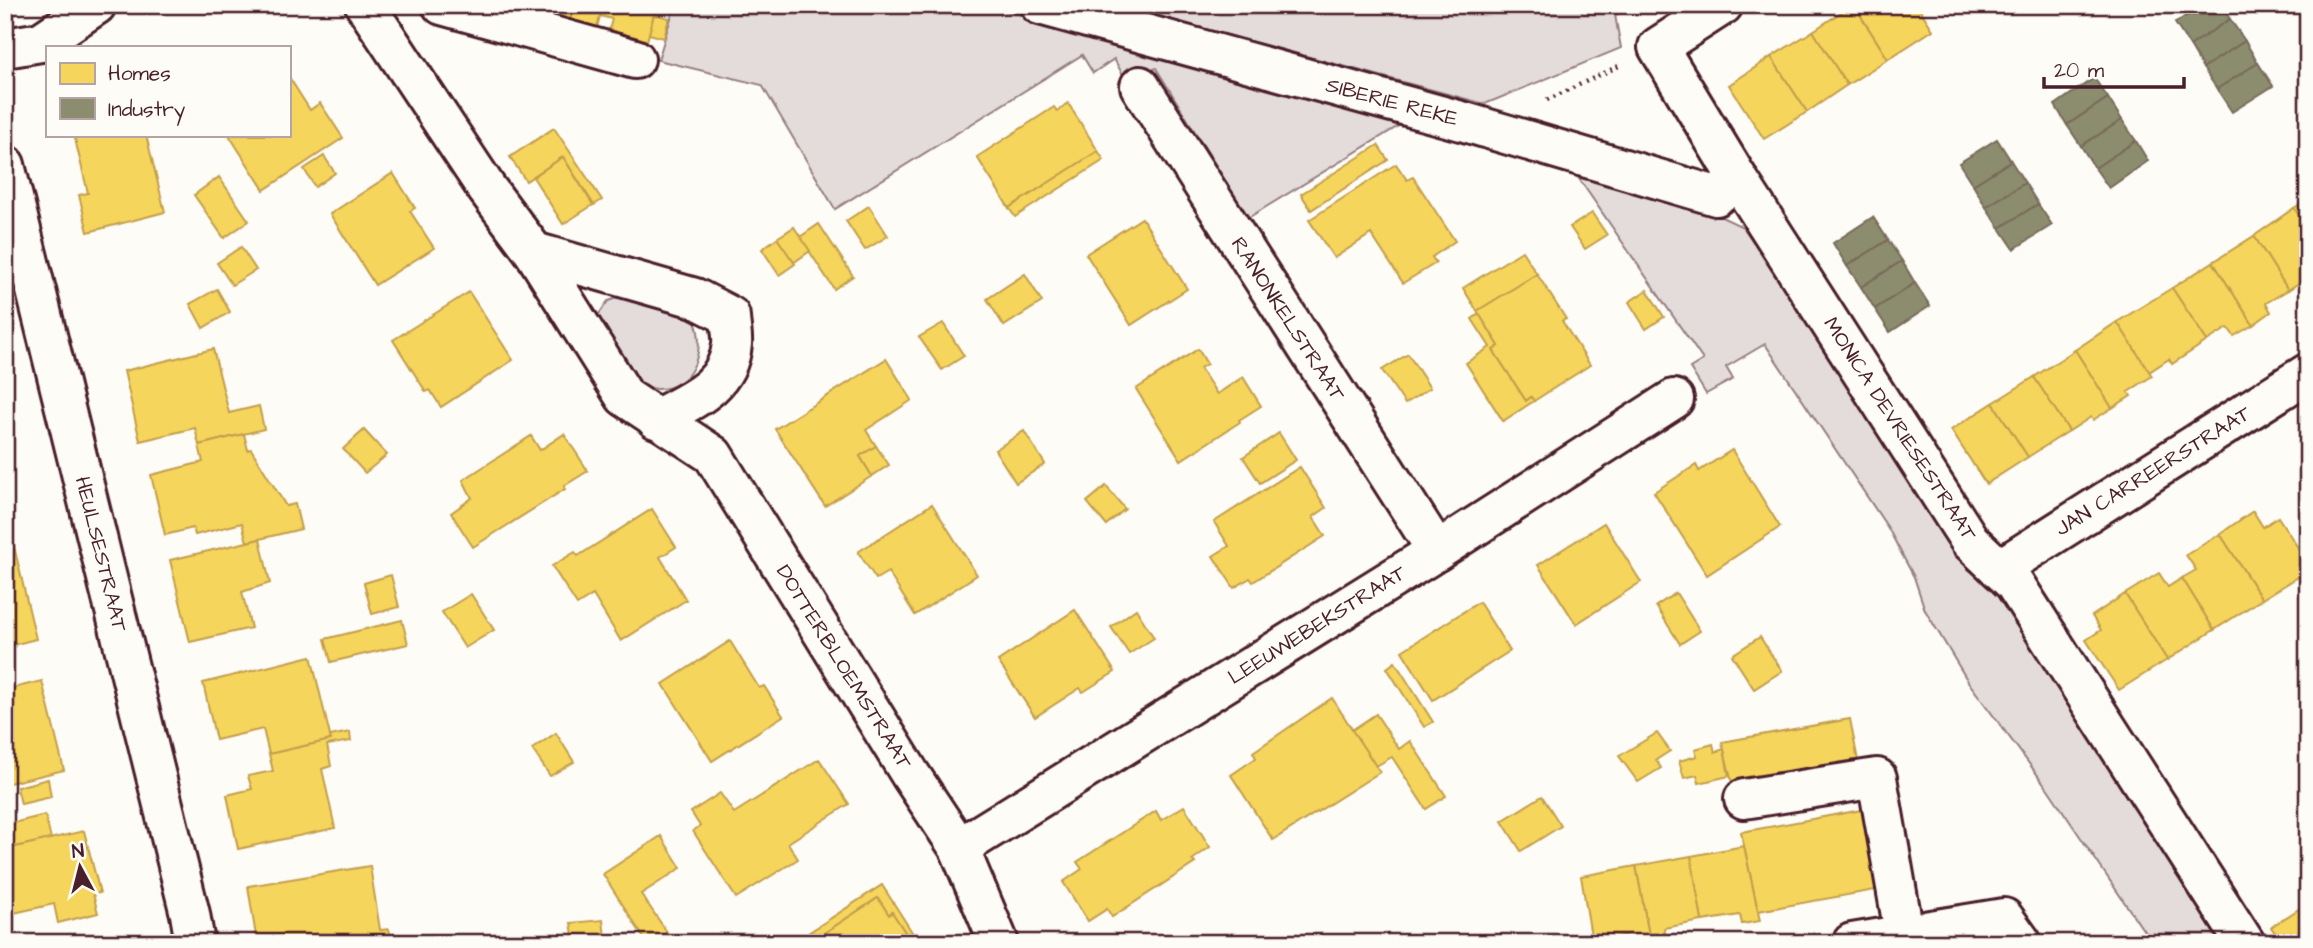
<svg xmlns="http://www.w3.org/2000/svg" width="2313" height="948" font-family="'Architects Daughter',sans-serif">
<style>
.green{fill:#e3dcda;stroke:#967e82;stroke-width:2}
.homes{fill:#f6d55c;stroke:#c29e4d;stroke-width:2}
.industry{fill:#8c8c6e;stroke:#786b5a;stroke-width:2}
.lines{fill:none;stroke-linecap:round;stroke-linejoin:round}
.minor-casing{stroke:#4a1f2b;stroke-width:44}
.path{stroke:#4a1f2b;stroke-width:4.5;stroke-dasharray:2 5;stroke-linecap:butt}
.minor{stroke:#fdfcf7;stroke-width:38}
.labels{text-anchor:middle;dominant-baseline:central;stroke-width:7;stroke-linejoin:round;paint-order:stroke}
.street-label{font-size:21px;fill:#4a1f2b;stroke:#fdfcf7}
</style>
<rect width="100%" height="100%" fill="#fdfcf7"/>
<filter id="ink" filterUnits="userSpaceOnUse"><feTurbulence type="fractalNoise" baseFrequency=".0143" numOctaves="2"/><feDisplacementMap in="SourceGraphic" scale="14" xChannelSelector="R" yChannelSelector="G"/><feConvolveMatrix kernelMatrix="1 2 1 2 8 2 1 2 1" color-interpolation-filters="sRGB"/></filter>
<g filter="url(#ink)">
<g class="green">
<path d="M675,5H986L1405,122L1248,218L1156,68L1128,84L1114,59L1093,73L1082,55L835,209L762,85L658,60Z"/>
<path d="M1116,5H1635L1615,15L1621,48L1485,104Z"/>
<path d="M1571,167L1694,204L1743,227L1804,315L1944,539L1968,569L1995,590L2020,625L2087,735L2222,943H2152L2048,789L1969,683L1925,610L1914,577L1888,528L1765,344L1726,367L1733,379L1706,394L1690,368L1703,360Z"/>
<path d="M626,295L692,315C708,342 696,390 657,389C650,388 642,385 635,384L597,317L608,301Z"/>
</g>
<g class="homes">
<path d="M552,5H574L566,35L545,29Z"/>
<path d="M574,5H603L593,42L566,35Z"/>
<path d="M603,5H657L643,55L605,45L612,19L600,16Z"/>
<path d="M1852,5H1854L1888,59L1847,85L1813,31Z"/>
<path d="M1854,5H1902L1904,8L1908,5H1917L1933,30L1888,59Z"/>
<path d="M654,14L669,18L664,38L649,34Z"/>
<path d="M1813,31L1847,85L1807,112L1771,57Z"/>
<path d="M1771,57L1807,112L1764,139L1729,85Z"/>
<path d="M289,77L310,110L320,103L343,138L264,190L229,135H289Z"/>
<path d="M1068,103L1098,151L1009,208L977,157L1054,107L1057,111Z"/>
<path d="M554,128L602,200L594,205L563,157L526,181L510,157Z"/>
<path d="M74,135H146L165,212L88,232L79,195L88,193Z"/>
<path d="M1378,145L1388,160L1311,210L1301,194Z"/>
<path d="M1098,151L1104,160L1015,217L1009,208Z"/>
<path d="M324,156L335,173L315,187L304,169Z"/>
<path d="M563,157L593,205L563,224L533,177Z"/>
<path d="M1396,164L1407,180L1413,177L1455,241L1432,257L1436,263L1403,283L1371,234L1334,258L1309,220Z"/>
<path d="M393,173L415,208L410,211L434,248L375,285L330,214Z"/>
<path d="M219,177L249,221L224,238L194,195Z"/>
<path d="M2308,199V229L2294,208Z"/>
<path d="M869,206L888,236L865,250L846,221Z"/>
<path d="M2294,208L2308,229V277L2288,290L2254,236Z"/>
<path d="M1592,213L1607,235L1585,249L1570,227Z"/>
<path d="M1142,218L1187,289L1131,325L1086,254Z"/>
<path d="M819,224L853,276L834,289L800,237Z"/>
<path d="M794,227L810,251L793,263L777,238Z"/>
<path d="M2254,236L2288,290L2266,303L2271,312L2253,325L2213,262Z"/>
<path d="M777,238L795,264L779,275L762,249Z"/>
<path d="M241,247L256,270L232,285L217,263Z"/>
<path d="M1522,251L1537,274L1477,311L1463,288Z"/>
<path d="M2213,262L2253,325L2234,336L2228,328L2207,341L2172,288Z"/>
<path d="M1025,274L1042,302L1004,326L987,299Z"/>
<path d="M1537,274L1566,319L1562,321L1590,365L1534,401L1531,397L1526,401L1493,350L1499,346L1477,311Z"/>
<path d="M2172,288L2207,341L2172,364L2169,359L2149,372L2117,322Z"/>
<path d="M217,289L230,312L203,328L190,304Z"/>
<path d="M1647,290L1664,317L1646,329L1629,302Z"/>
<path d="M469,292L513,360L441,407L430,390L426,392L393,340Z"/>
<path d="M1479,314L1499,346L1493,350L1526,401L1531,397L1534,401L1503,421L1466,363L1490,347L1472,319Z"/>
<path d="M2117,322L2152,376L2128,392L2131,396L2112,408L2075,350Z"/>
<path d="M943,323L964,356L942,370L919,337Z"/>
<path d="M213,349L229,413L259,406L264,429L199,445L195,428L140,441L124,371Z"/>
<path d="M1198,349L1207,364L1200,368L1217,394L1243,377L1261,406L1239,420L1240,422L1181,460L1136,389Z"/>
<path d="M2075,350L2112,408L2093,420L2091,417L2069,431L2034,377Z"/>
<path d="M1408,354L1430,388L1405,404L1382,370Z"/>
<path d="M886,359L912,400L866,430L876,446L860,456L872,476L825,506L775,429Z"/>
<path d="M2034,377L2069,431L2028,457L1993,403Z"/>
<path d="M1993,403L2028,457L1986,484L1951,430Z"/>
<path d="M364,430L387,455L365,473L343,449Z"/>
<path d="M1024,431L1045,464L1016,483L995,450Z"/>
<path d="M1279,433L1296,460L1260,483L1243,457Z"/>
<path d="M244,434L248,450L251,449L286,506L295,504L301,529L247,542L242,523L195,535L193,528L165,535L151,475L203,462L199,445Z"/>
<path d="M564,434L588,471L564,486L565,489L473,547L451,513L472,498L463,480L531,436L540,450Z"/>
<path d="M876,446L889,465L872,476L860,456Z"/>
<path d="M1732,450L1780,527L1707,575L1654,492L1696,465L1699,471Z"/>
<path d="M1300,467L1326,508L1313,517L1325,536L1253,582L1250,578L1234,588L1213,556L1229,546L1214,522Z"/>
<path d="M1106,486L1125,509L1106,525L1087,502Z"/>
<path d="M932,504L977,575L915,615L888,572L876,579L858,552Z"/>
<path d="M652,509L676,547L660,557L686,600L621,641L593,595L577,605L552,566L575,552L578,556Z"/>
<path d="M2253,511L2263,527L2278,517L2308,563V571L2262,599L2220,534Z"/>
<path d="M1604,523L1641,582L1576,624L1538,565Z"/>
<path d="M2220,534L2262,599L2214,630L2182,578L2196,570L2186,555Z"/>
<path d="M12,538L36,639L5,647V539Z"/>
<path d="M260,539L270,583L242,592L251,628L190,642L170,560Z"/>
<path d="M2159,573L2168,587L2182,578L2214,630L2167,660L2125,594Z"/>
<path d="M391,575L399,607L372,614L364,583Z"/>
<path d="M1676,593L1700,631L1680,644L1656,606Z"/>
<path d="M471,594L494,630L465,648L442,612Z"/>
<path d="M2125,594L2167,660L2119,690L2086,640L2101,630L2092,616Z"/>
<path d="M1479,602L1510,651L1433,700L1402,651Z"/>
<path d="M1136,609L1154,638L1129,654L1111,627Z"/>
<path d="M1075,610L1115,672L1083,692L1080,688L1035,717L998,661Z"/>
<path d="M402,620L408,644L331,662L325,639Z"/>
<path d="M1760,637L1782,671L1754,689L1732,655Z"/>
<path d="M730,641L759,688L764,686L783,716L712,761L663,684Z"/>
<path d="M311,656L331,740L269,754L263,729L216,740L203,683Z"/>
<path d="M1395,662L1433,722L1424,727L1387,668Z"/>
<path d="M42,681L64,770L5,784V690Z"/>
<path d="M1332,698L1380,772L1273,840L1231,775L1256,758L1253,752Z"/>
<path d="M1376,714L1399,749L1410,741L1446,796L1426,809L1392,757L1376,766L1352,730Z"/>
<path d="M1850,719L1858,761L1732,783L1722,742Z"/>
<path d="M350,732L351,741L327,745L331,766L322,769L335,828L238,849L227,795L252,789L248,776L273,771L269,754L331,740L330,736Z"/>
<path d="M556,733L574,762L550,776L532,749Z"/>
<path d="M1657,733L1670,751L1656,760L1661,768L1638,782L1619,756Z"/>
<path d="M1713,744L1715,752L1724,749L1729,776L1699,783L1697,775L1684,778L1679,761L1697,756L1695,749Z"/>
<path d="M819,759L849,804L788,843L798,859L736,898L693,831L700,826L691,812L720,793L734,813Z"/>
<path d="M48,779L51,797L21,804L17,787Z"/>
<path d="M1542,796L1561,826L1521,851L1502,821Z"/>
<path d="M1184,806L1210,847L1192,860L1195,863L1112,917L1107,909L1088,921L1063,882L1082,869L1077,862L1156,811L1161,820Z"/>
<path d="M1867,809L1881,889L1758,911L1741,832Z"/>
<path d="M45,815L51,839L7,849L5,825Z"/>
<path d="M84,831L100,893L93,894L98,913L58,923L54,904L5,915V843L7,849Z"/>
<path d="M661,836L681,868L641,894L667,932L652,943H647L603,874Z"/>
<path d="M1744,846L1760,921L1742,924L1740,915L1702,921L1691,856Z"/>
<path d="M1691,856L1702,921L1664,928L1666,938L1650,941L1636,866Z"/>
<path d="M370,866L380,930L389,929L392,943H257L248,886Z"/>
<path d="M1636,866L1650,941L1633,943L1631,934L1592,942L1581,876Z"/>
<path d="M882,885L919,943H912L892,912L889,915L878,898L809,943L796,941Z"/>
<path d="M878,898L889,915L892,912L912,943H809Z"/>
<path d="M2308,903V943H2282L2271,927Z"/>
<path d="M603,920L605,937L574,941L571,923Z"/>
</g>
<g class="industry">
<path d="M2203,5H2221L2230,19L2190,46L2175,23Z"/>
<path d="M2230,19L2245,41L2203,68L2190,46Z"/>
<path d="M2245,41L2258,63L2217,89L2203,68Z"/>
<path d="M2258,63L2273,86L2232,112L2217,89Z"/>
<path d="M2094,78L2108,98L2067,125L2055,105Z"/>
<path d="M2108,98L2122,120L2081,146L2067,125Z"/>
<path d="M2122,120L2136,141L2095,168L2081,146Z"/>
<path d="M1997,139L2011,161L1973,185L1959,163Z"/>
<path d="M2136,141L2148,161L2109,188L2095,168Z"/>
<path d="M2011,161L2025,183L1986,207L1973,185Z"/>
<path d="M2025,183L2038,204L2000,228L1986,207Z"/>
<path d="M2038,204L2052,225L2014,249L2000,228Z"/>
<path d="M1873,217L1888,240L1847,266L1833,243Z"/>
<path d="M1888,240L1902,261L1861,287L1847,266Z"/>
<path d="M1902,261L1915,283L1875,309L1861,287Z"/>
<path d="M1915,283L1930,306L1890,332L1875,309Z"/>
</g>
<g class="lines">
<defs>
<g id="minor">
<path d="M365,5L487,189L534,252L625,397L713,455L910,774L959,848L999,943"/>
<path d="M442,5L635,59"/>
<path d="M1040,5L1465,122L1716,196L1738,179"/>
<path d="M1723,5L1658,47L1738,179L1970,541L2014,583L2245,943"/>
<path d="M5,48L41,42L96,5"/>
<path d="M1140,86L1437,551"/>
<path d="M5,165L190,914L195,943"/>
<path d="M534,252L695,298L730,316C730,325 733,336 732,344C728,388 689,401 656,419"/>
<path d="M1999,569L2308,373"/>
<path d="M1744,799L1877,778L1904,933"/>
<path d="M959,848L1437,551L1674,399"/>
<path d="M1852,943L2004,918L2022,943"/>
</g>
</defs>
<use href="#minor" class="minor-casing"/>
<path class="path" d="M1547,100L1621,65"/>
<use href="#minor" class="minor"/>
</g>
</g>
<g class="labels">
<g class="street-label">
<text transform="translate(1392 102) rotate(15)">SIBERIE REKE</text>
<text transform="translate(1288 319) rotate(57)">RANONKELSTRAAT</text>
<text transform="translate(1900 429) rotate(57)">MONICA DEVRIESESTRAAT</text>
<text transform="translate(2153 471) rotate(-32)">JAN CARREERSTRAAT</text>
<text transform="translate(101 554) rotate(76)">HEULSESTRAAT</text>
<text transform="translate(1317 625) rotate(-32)">LEEUWEBEKSTRAAT</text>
<text transform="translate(844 667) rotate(58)">DOTTERBLOEMSTRAAT</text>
</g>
</g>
<rect width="2313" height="948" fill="none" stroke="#fdfcf7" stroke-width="28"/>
<rect x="14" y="14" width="2285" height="920" fill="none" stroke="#4a1f2b" stroke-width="2.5" filter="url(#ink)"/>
<rect x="46" y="46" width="245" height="91" fill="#fdfcf7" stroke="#b5a4a5" stroke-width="2"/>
<rect x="60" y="63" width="35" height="21" fill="#f6d55c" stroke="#b5a4a5" stroke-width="2"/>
<text x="108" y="80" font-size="21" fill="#4a1f2b">Homes</text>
<rect x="60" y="98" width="35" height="21" fill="#8c8c6e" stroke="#b5a4a5" stroke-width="2"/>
<text x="108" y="116" font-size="21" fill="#4a1f2b">Industry</text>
<g transform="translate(80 867) rotate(353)" stroke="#fdfcf7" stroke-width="5" paint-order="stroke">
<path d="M0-5L12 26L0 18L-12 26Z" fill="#4a1f2b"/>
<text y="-10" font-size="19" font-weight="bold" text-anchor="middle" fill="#4a1f2b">N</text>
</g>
<path d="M2044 77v10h140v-10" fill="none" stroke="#4a1f2b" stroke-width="3.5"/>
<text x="2054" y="77" font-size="21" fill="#4a1f2b" stroke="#fdfcf7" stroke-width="5" paint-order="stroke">20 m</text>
</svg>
